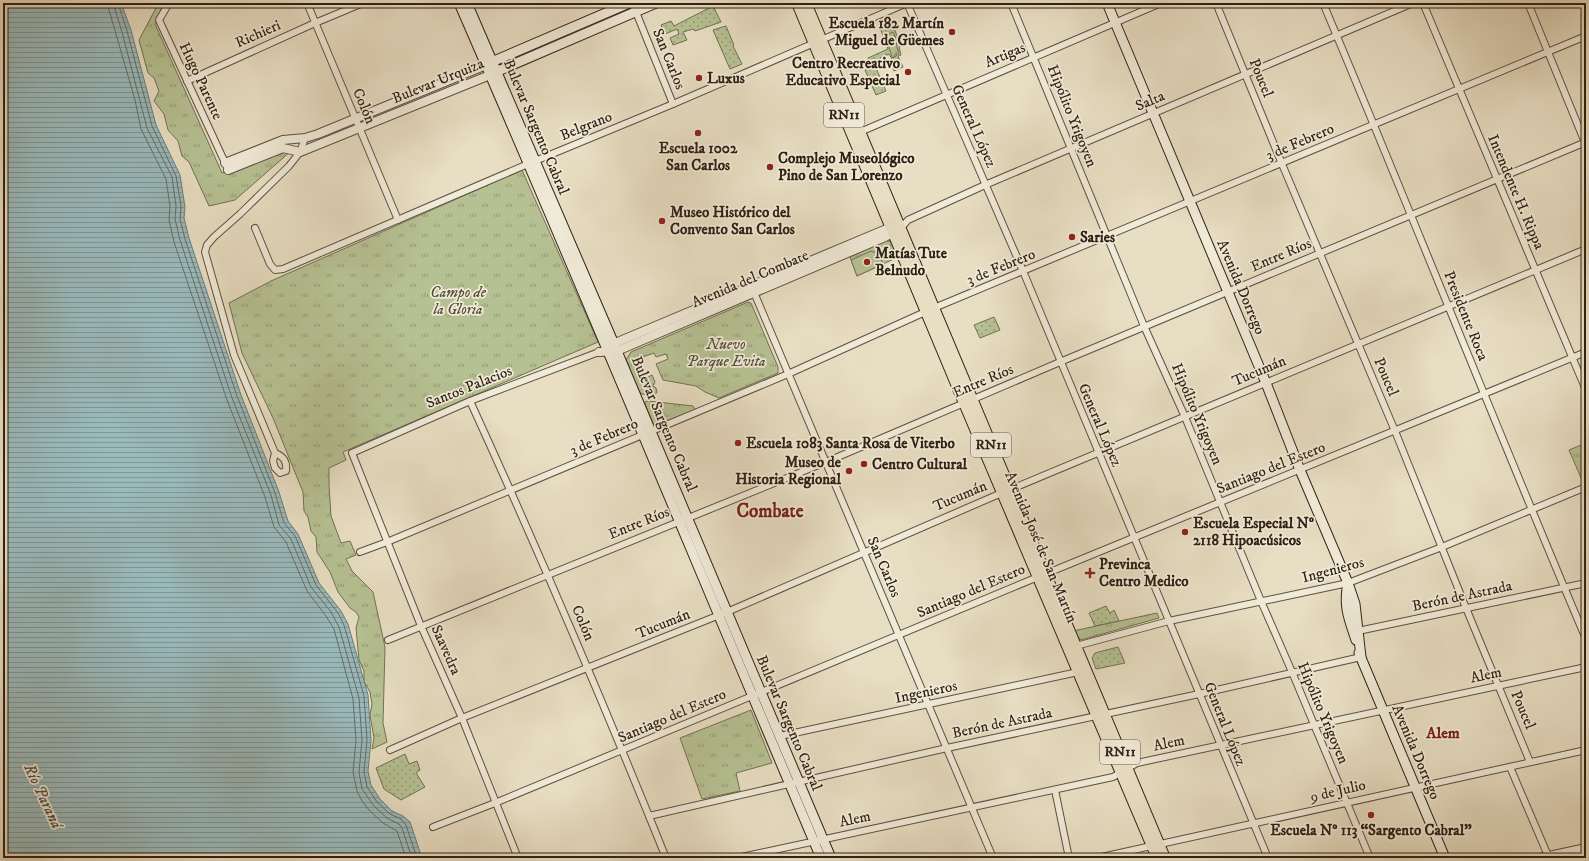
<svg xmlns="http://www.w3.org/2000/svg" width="1589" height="861" font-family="'IM FELL DW Pica',serif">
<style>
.grass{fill:url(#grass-dots);stroke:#727053}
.forest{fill:url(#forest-firs);stroke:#727053}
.park{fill:url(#park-tufts);stroke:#727053}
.pitch{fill:#b6c193;stroke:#727053}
.water{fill:url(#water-rules);stroke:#6f7c78}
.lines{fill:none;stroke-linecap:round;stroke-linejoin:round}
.shore{stroke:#646d68;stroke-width:1}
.minor-casing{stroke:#5d503f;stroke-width:8}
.tertiary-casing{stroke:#5d503f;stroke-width:10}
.secondary-casing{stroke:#2f2013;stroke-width:11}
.primary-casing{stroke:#2f2013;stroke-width:12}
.minor{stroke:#f0ead8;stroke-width:6}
.tertiary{stroke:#f0ead8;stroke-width:8}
.secondary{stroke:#f0ead8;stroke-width:9}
.primary{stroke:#e8dec3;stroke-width:10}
.poi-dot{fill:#8f2418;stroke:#f0ead8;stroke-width:1.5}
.labels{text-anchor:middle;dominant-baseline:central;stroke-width:3.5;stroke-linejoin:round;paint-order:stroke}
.shield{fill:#f0ead8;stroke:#695d4e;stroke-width:1}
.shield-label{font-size:14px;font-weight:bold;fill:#2f2013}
.poi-label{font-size:15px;font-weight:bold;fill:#2f2013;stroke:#f0ead8;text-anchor:start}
.street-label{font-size:15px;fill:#2f2013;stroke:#f0ead8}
.park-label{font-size:15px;font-style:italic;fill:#585039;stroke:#f0ead8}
.neighbourhood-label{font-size:16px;font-weight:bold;fill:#7a1f14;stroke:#f0ead8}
.water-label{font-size:16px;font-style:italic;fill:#4f4e46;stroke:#f0ead8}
.district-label{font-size:19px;font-weight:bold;fill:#7a1f14;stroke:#f0ead8}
</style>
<defs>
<pattern id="grass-dots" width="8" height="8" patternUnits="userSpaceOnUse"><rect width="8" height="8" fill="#b6c193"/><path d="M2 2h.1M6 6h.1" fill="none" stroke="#949c77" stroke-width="1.8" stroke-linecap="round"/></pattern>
<pattern id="forest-firs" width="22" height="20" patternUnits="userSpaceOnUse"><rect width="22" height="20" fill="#b6c193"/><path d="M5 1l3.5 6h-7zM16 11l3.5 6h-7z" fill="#949c77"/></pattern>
<pattern id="park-tufts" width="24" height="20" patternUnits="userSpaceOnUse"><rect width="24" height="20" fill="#b6c193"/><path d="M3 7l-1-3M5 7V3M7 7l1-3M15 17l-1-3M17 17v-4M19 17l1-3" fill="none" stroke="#949c77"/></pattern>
<pattern id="water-rules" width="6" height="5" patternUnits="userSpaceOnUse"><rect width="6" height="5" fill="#9ababc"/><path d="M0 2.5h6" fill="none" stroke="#7e9798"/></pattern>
</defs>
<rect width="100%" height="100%" fill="#e8dec3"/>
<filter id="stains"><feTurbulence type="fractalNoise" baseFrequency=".005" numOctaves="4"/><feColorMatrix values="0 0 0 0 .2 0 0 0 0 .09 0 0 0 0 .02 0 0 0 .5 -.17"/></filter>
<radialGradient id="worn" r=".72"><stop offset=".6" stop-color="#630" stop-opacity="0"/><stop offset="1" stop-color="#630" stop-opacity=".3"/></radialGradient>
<g class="grass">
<path d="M713,6L721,22L695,31L693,29L683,32L687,40L673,45L670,38L679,34L677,29L665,34L661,25L671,21L674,26Z"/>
<path d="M886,22L890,30L894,28L901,46L899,47L901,55L898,56L903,67L894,71L889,61L892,59L889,54L880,58L881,65L876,68L886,91L876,95L865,70L872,67L868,58L888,49L879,25Z"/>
<path d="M726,26L734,45L733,46L742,64L730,69L713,30Z"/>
<path d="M994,317L1000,330L980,338L974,325Z"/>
<path d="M1106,606L1110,613L1114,610L1119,621L1095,626L1089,613Z"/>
<path d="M1118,647L1125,663L1096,669L1092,658L1095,653Z"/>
<path d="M405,754L409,764L417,761L420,770L416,773L425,787L401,800L384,789L376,768Z"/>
</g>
<path class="forest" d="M893,32C898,39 895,46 899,53L894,58L892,57C891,50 885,42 887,35Z"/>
<g class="park">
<path d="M156,3H164L155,24L222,173L283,148L291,151L235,200L209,206L189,162L182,156L178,141L168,130L164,114L154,101L159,91L154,78L148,73L139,40L156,8Z"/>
<path d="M522,170L598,342L343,452L346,460L329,468V485L331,516L341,543L350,541L356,555L346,559L352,571L373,592L385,647L383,723L387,742L372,749L374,738L370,715L372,704L370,692L364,682V671L359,660L356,628L359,617L356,612L350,608L338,592L330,572L317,552L316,537L311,531L308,517L304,511L303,492L273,418L242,353L229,303L271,281Z"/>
<path d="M887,240L892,243L898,257L857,276L850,257Z"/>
<path d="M748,302L751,303L778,367V373L719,398L705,392L696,386L663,380L656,364L668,359L666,354L656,357L654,353L640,358L638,363L644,379L652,375L655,382L653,386L656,388L657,392L654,396L642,394L638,391L626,360L631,352Z"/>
<path d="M648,401L693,406L695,409L694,410L659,424H653L645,404V402Z"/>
<path d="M1586,443V487H1585L1569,450Z"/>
<path d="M1157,613L1159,618L1081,640L1073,631Z"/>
<path d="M751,710L772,763L736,773L740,791L702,799L680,738Z"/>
</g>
<path class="pitch" d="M871,251L879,254L883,264L857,276L851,260Z"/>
<path class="water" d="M3,3H121L131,30L156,125L180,175L185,207L184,218L189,238L241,395L279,492L288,521L298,534L319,583L341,611L348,624L368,695L371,740L368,771L371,785L380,799L392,811L403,816L410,822L422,858H3Z"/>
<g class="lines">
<g class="shore">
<path d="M107,3L135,100L141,129L166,179L170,206L169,220L174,242L227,400L265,497L274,527L286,542L307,591L326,616L334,629L353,699L356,740L353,772L357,791L362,801L369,810L383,823L397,831L406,858"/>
<path d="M113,3L122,32L147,128L172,177L176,206L175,219L180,240L232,398L271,495L279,525L291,539L311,587L331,612L339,627L359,698L362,740L359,772L362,789L374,806L387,818L399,824L402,828L412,858"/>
<path d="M118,3L127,31L152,126L176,176L181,206L180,219L185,239L237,396L275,493L284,523L295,536L316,585L338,613L344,625L364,696L367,740L364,772L367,787L377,802L390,814L401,819L406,825L417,858"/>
</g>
<defs>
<g id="minor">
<path d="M169,3L159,20L227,167"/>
<path d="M307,3L398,220"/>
<path d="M630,3L634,7L673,104"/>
<path d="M907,3L1023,271L1268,858"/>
<path d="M1011,3L1144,326L1185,417L1261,601L1292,672L1370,858"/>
<path d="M1216,3L1282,164L1395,431L1466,608L1530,762"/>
<path d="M1323,3C1412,214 1496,427 1586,639"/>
<path d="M1423,3L1586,390"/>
<path d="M1528,3L1586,145"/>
<path d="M187,81L315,23L363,3"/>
<path d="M860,132L1161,3"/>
<path d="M255,228L270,264L275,270L283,269L535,161L673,104L907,3"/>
<path d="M900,229L908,220L985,185L1413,3"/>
<path d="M753,290L993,858"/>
<path d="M470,401C539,552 604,704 666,858"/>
<path d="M275,453C284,457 287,461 286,471L280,473L275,468L273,461L275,453L234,355L205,252L207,245L214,237L240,214L289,166L300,152L305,138"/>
<path d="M360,552L387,542L788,374L934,308L1586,36"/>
<path d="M1356,628L1358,631L1586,583"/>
<path d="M388,640L826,462L1060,362L1586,142"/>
<path d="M1076,646L1169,621L1348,583L1442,547L1586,487"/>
<path d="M780,736L1078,672"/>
<path d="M390,750L462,718L727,612L997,495L1586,249"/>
<path d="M1510,767L1549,858"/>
<path d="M1055,790L1069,858"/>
<path d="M649,816L947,748L1199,694L1361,657"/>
<path d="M433,827L495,803L1033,579L1586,352"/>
<path d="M518,858L462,718L421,626L352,453L470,401L599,352"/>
<path d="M737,858L1113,777L1137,763L1586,667"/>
<path d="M1097,858L1586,750"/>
</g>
<g id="tertiary">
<path d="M225,163L283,140L305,138L318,134L486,65"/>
<path d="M228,170L283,148L300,152L490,75"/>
<path d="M608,346L896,225"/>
<path d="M599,352L617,351L885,237L898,230"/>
<path d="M1540,858L1586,848"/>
</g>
<g id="secondary">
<path d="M459,3C583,287 700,573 821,858"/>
<path d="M467,3L614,344L831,858"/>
<path d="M1107,3L1266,383L1300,470L1348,583L1355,604L1361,657"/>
<path d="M487,64L629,3"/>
<path d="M491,74L656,3"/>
<path d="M1348,583C1343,606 1349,619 1356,640"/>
<path d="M1359,653L1445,858"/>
</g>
<g id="primary">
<path d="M797,3L964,403L1157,858"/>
<path d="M806,3L1165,858"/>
</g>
</defs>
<use href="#minor" class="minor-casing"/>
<use href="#tertiary" class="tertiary-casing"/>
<use href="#secondary" class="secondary-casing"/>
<use href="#primary" class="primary-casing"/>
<use href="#minor" class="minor"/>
<use href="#tertiary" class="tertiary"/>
<use href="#secondary" class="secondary"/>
<use href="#primary" class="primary"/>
</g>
<g class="poi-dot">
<circle cx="952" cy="32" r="4"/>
<circle cx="908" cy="72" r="4"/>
<circle cx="699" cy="78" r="4"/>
<circle cx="698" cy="133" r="4"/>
<circle cx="770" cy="167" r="4"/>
<circle cx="662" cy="221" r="4"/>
<circle cx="1072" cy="237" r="4"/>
<circle cx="867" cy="262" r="4"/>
<circle cx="738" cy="443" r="4"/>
<circle cx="864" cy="464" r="4"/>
<circle cx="849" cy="471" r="4"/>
<circle cx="1185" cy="532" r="4"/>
<path d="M1088 567h4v4h4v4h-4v4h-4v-4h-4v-4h4z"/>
<circle cx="1371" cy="815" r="4"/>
</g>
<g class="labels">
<g class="shield">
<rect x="824" y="103" width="40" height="24" rx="3"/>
<rect x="971" y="433" width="40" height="24" rx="3"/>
<rect x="1100" y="740" width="40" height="24" rx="3"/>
</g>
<g class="shield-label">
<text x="844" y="115">RN11</text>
<text x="991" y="445">RN11</text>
<text x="1120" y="752">RN11</text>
</g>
<g class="poi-label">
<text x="944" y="23" text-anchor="end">Escuela 182 Martín<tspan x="944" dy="17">Miguel de Güemes</tspan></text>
<text x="900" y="63" text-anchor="end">Centro Recreativo<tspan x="900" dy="17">Educativo Especial</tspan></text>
<text x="707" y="78">Luxus</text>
<text x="698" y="148" text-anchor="middle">Escuela 1002<tspan x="698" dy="17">San Carlos</tspan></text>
<text x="778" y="158">Complejo Museológico<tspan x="778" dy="17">Pino de San Lorenzo</tspan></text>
<text x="670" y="212">Museo Histórico del<tspan x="670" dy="17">Convento San Carlos</tspan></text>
<text x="1080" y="237">Saries</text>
<text x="875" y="253">Matías Tute<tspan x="875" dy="17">Belnudo</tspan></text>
<text x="746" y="443">Escuela 1083 Santa Rosa de Viterbo</text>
<text x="841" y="462" text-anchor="end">Museo de<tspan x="841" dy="17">Historia Regional</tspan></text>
<text x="872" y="464">Centro Cultural</text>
<text x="1193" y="523">Escuela Especial Nº<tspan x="1193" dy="17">2118 Hipoacúsicos</tspan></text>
<text x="1099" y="564">Previnca<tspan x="1099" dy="17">Centro Medico</tspan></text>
<text x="1371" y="830" text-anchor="middle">Escuela Nº 113 “Sargento Cabral”</text>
</g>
<g class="street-label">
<text transform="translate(258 34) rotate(-24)">Richieri</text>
<text transform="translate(1005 55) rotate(-23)">Artigas</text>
<text transform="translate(669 59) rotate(68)">San Carlos</text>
<text transform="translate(1261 78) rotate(68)">Poucel</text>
<text transform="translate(201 81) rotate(65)">Hugo Parente</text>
<text transform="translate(438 81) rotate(-22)">Bulevar Urquiza</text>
<text transform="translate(1150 101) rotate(-23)">Salta</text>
<text transform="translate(364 106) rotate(67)">Colón</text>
<text transform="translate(1072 116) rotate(68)">Hipólito Yrigoyen</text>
<text transform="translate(586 126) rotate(-22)">Belgrano</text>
<text transform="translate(974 126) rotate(66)">General López</text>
<text transform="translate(536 127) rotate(67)">Bulevar Sargento Cabral</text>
<text transform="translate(1300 142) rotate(-23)">3 de Febrero</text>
<text transform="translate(1516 192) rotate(67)">Intendente H. Rippa</text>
<text transform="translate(1281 255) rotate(-23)">Entre Ríos</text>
<text transform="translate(1001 267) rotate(-22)">3 de Febrero</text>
<text transform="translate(750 279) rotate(-23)">Avenida del Combate</text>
<text transform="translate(1241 287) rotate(67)">Avenida Dorrego</text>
<text transform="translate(1466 316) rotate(68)">Presidente Roca</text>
<text transform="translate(1259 371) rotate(-23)">Tucumán</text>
<text transform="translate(1386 377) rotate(67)">Poucel</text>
<text transform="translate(983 381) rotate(-23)">Entre Ríos</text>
<text transform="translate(469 387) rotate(-22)">Santos Palacios</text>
<text transform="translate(1197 414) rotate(67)">Hipólito Yrigoyen</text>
<text transform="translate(664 424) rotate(67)">Bulevar Sargento Cabral</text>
<text transform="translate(1100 425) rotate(67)">General López</text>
<text transform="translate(604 437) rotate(-23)">3 de Febrero</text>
<text transform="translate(1271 468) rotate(-22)">Santiago del Estero</text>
<text transform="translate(960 496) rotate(-23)">Tucumán</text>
<text transform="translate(639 523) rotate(-22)">Entre Ríos</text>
<text transform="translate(1041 547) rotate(67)">Avenida José de San Martín</text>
<text transform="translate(884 567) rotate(67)">San Carlos</text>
<text transform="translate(1333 570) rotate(-15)">Ingenieros</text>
<text transform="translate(971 591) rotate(-23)">Santiago del Estero</text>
<text transform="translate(1462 596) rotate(-12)">Berón de Astrada</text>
<text transform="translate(583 623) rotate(67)">Colón</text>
<text transform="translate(663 624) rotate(-22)">Tucumán</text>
<text transform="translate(446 650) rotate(66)">Saavedra</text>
<text transform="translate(1486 675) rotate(-12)">Alem</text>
<text transform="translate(926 692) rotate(-12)">Ingenieros</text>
<text transform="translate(1523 710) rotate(67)">Poucel</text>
<text transform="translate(1323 713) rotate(67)">Hipólito Yrigoyen</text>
<text transform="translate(672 716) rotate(-23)">Santiago del Estero</text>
<text transform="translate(789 723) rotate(67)">Bulevar Sargento Cabral</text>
<text transform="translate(1002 723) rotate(-12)">Berón de Astrada</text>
<text transform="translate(1225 724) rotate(68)">General López</text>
<text transform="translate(1169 743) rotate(-12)">Alem</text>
<text transform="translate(1416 752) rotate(67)">Avenida Dorrego</text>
<text transform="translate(1338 791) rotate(-13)">9 de Julio</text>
<text transform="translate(855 819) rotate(-12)">Alem</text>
</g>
<g class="park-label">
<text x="458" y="292">Campo de<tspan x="458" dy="17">la Gloria</tspan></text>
<text x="726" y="344">Nuevo<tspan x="726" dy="17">Parque Evita</tspan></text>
</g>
<g class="neighbourhood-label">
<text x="1443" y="733">Alem</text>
</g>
<g class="water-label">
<text transform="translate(43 796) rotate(65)">Río Paraná</text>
</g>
<g class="district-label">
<text x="770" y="511">Combate</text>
</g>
</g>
<rect width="1589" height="861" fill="none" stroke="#e8dec3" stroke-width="16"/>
<rect x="4" y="4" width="1581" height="853" fill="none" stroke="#2f2013" stroke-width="2"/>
<rect x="8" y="8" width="1573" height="845" fill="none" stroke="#2f2013"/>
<rect width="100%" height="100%" filter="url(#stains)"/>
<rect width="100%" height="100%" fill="url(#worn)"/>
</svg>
